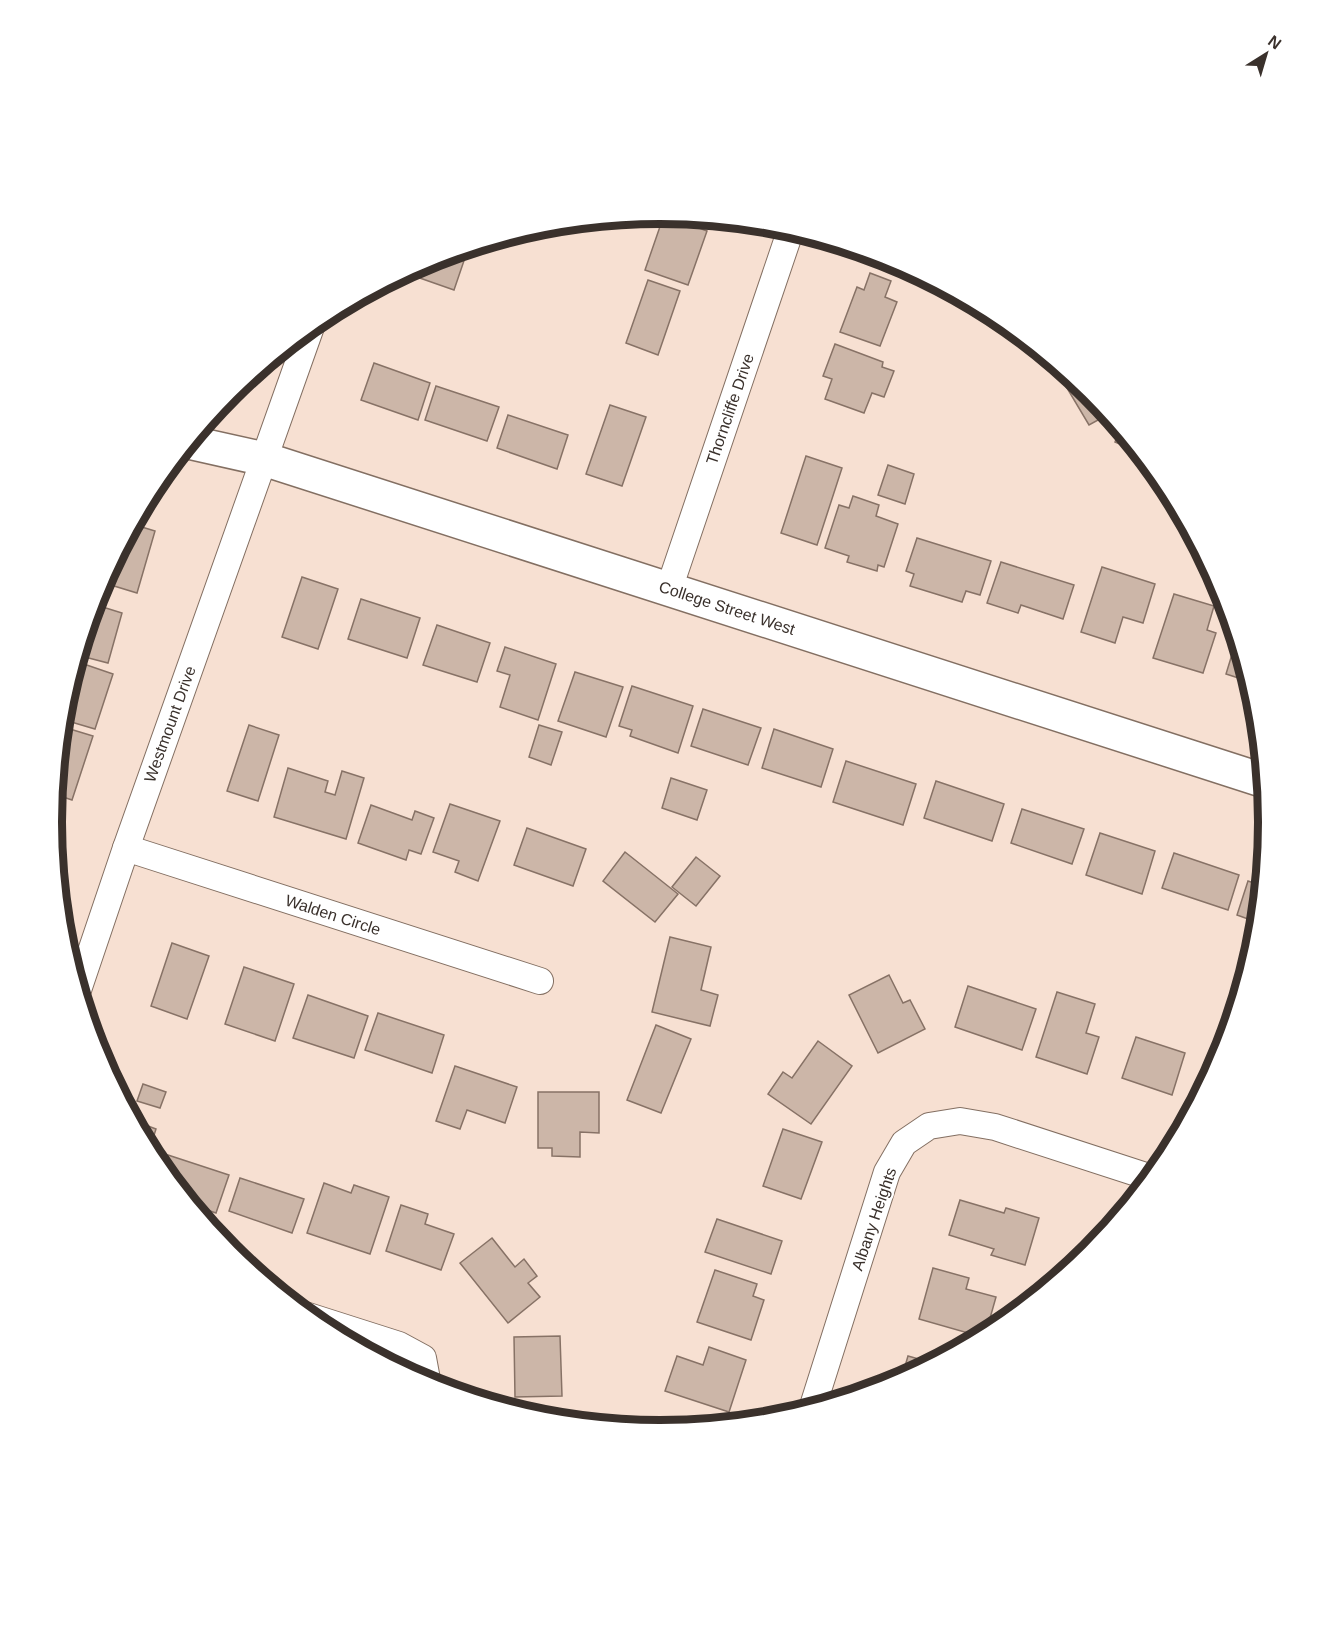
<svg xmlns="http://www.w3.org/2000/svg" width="1320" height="1644" font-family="Helvetica,sans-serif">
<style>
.building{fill:#ccb6a8;stroke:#877266;stroke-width:1.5}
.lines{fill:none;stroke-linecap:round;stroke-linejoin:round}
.minor-casing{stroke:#836f62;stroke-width:28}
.tertiary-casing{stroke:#836f62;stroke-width:36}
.minor{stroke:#fff;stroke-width:26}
.tertiary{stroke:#fff;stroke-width:33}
.labels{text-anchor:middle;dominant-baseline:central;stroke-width:4.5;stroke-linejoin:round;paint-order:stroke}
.street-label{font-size:16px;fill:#3a312c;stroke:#fff}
.rim{fill:none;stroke:#3a312c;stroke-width:8}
</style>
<rect width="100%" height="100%" fill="#f7e0d2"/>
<g class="building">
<path d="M664,215L707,231L688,285L645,270Z"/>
<path d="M469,246L454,290L414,276L418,264L427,259Z"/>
<path d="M864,250L897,262L894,272L860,259Z"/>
<path d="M870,273L891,281L885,297L897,302L880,346L840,332L857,287L864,290Z"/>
<path d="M648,280L680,291L658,355L626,343Z"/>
<path d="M835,344L883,362L882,367L894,371L884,397L872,393L864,413L825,399L832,379L823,376Z"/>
<path d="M1048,356L1091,392L1109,414L1089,425Z"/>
<path d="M374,363L430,383L418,420L361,400Z"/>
<path d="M436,386L499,407L487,441L425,420Z"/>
<path d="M610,405L646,417L622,486L586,474Z"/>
<path d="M508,415L568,435L557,469L497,448Z"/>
<path d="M1120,428L1140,452L1115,442Z"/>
<path d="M806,456L842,468L817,545L781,533Z"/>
<path d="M888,465L914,474L905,504L878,495Z"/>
<path d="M853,496L879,505L876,516L898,524L884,567L878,565L877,571L847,562L849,556L825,548L839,505L849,508Z"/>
<path d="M132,524L155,531L137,593L101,582Z"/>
<path d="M917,538L991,561L980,595L966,591L962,602L910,586L914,574L906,571Z"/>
<path d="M1001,562L1074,585L1063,619L1021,605L1018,613L987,603Z"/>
<path d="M1102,567L1155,584L1143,623L1123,617L1115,643L1081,632Z"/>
<path d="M302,577L338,589L318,649L282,637Z"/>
<path d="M1174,594L1214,606L1207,630L1216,633L1203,673L1153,658Z"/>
<path d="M361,599L420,618L407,658L348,639Z"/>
<path d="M93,604L122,613L108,663L77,655Z"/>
<path d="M437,625L490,643L477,682L423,665Z"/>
<path d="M1237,638L1251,682L1226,674Z"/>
<path d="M505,647L556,664L538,720L500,707L510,675L497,671Z"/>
<path d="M75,661L113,674L95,729L61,719L63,703Z"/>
<path d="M575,672L623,687L606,737L558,721Z"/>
<path d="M632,686L693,706L678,753L630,736L632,730L619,726Z"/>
<path d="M703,709L761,728L748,765L691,746Z"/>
<path d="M249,725L279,735L258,801L227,791Z"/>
<path d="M539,725L562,732L551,765L529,757Z"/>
<path d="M60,726L93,736L72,800L54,794Z"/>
<path d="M774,729L833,749L821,787L762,768Z"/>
<path d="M846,761L916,784L903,825L833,802Z"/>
<path d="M288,768L328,781L325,792L335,795L342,771L364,778L346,839L274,817Z"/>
<path d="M671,778L707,790L697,820L662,808Z"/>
<path d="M936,781L1004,804L992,841L924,818Z"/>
<path d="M450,804L500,821L478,881L455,872L459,861L433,852Z"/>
<path d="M371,805L412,820L415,811L434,818L421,854L409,850L406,860L358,843Z"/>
<path d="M1022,809L1084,829L1072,864L1011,843Z"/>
<path d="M52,813L64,817L54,850L51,822Z"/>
<path d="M527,828L586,849L573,886L514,865Z"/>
<path d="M1100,833L1155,851L1142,894L1086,875Z"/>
<path d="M625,852L678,894L655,922L603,881Z"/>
<path d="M1174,853L1239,875L1228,910L1162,888Z"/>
<path d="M696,857L720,876L696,906L672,887Z"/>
<path d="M1248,881L1263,886L1259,923L1237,915Z"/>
<path d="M670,937L711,947L701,990L718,995L710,1026L652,1012Z"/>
<path d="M172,943L209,956L187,1019L151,1006Z"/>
<path d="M244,967L294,984L275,1041L225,1024Z"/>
<path d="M889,975L903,1003L910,1000L925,1029L878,1053L849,995Z"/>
<path d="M968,986L1036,1009L1022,1050L955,1027Z"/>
<path d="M1057,992L1095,1004L1086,1033L1099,1037L1087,1074L1036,1057Z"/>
<path d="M308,995L368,1016L354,1058L293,1038Z"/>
<path d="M378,1013L444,1035L432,1073L365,1050Z"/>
<path d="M656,1025L691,1039L661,1113L627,1100Z"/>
<path d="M1219,1034L1228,1037L1223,1055L1195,1106Z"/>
<path d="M1136,1037L1185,1053L1172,1095L1122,1078Z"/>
<path d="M818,1041L852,1066L811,1124L768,1094L783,1072L792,1078Z"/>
<path d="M455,1066L517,1087L505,1123L467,1110L460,1129L436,1121Z"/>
<path d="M143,1084L166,1092L160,1108L137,1101Z"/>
<path d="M538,1092H599V1133L580,1132V1157L552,1156V1148H538Z"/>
<path d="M132,1120L156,1129L149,1151Z"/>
<path d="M783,1129L822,1142L801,1199L763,1186Z"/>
<path d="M168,1155L229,1175L216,1213L190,1204L163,1171Z"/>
<path d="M240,1178L304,1199L292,1233L229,1211Z"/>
<path d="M324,1183L351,1193L354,1185L389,1197L370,1254L307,1233Z"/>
<path d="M960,1200L1004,1213L1006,1208L1039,1218L1025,1265L991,1255L994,1249L949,1235Z"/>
<path d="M401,1205L428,1214L425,1224L454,1234L441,1270L386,1251Z"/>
<path d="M717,1219L782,1241L771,1274L705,1252Z"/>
<path d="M492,1238L515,1267L524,1259L537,1276L528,1283L540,1297L508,1323L460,1263Z"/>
<path d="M933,1268L969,1278L966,1289L996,1297L985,1336L982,1337L919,1319Z"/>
<path d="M715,1270L757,1284L753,1296L764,1300L751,1340L697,1322Z"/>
<path d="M560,1336L562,1396L515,1397L514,1337Z"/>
<path d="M709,1347L746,1360L729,1412L665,1391L677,1356L703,1365Z"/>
<path d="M908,1356L933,1363L901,1380Z"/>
<path d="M516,1404L551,1417L550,1420L541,1419L513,1411Z"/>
</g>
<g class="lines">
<defs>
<g id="minor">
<path d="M669,589L791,229"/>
<path d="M126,848L540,981"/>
<path d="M78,990L126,848L312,324"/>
<path d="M305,1315L399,1345L423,1358L428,1385"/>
<path d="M812,1409L887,1172L904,1143L929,1126L960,1121L995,1127L1152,1178"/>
</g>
<path id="tertiary" d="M188,442L264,459L1265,781"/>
</defs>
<use href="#minor" class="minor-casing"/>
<use href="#tertiary" class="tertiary-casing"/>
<use href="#minor" class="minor"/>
<use href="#tertiary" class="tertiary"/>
</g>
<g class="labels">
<g class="street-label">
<text transform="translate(730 409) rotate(-71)">Thorncliffe Drive</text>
<text transform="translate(727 608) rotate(18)">College Street West</text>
<text transform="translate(170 724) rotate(-70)">Westmount Drive</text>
<text transform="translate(333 915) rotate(18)">Walden Circle</text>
<text transform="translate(874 1219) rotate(-71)">Albany Heights</text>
</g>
</g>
<path d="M0 0H1320V1644H0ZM62 822a598 598 0 1 1 1196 0a598 598 0 1 1-1196 0Z" fill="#fff" fill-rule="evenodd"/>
<path class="rim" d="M62 822a598 598 0 1 1 1196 0a598 598 0 1 1-1196 0Z"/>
<g transform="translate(1266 54) rotate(37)" stroke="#ffffff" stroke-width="4.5" paint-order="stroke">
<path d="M0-4.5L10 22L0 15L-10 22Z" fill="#3a312c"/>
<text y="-9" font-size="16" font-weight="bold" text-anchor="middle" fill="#3a312c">N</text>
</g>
</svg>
